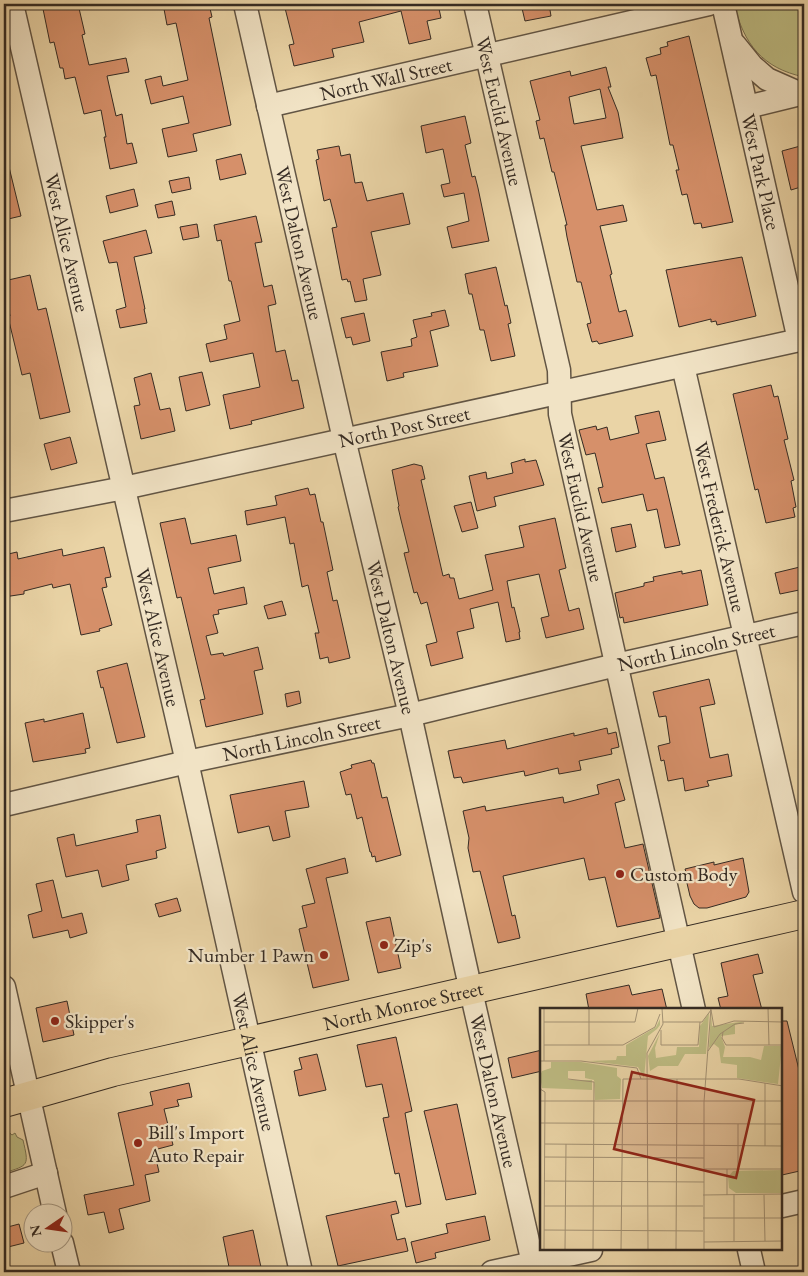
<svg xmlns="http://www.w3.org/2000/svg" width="808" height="1276" font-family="'EB Garamond',serif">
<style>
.green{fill:#bdbb82;stroke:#797352}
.building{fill:#d6906a;stroke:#352b23;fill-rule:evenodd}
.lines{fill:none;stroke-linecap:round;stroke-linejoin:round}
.minor-casing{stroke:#625544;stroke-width:25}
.major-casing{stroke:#352b23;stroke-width:30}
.minor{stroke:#f1e3c5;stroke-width:22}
.major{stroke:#ead4a6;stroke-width:28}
.poi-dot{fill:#8f2418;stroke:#f1e3c5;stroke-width:2}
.labels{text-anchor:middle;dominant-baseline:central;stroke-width:4.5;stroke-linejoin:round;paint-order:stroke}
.street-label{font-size:20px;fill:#352b23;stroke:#f1e3c5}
.poi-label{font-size:20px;fill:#352b23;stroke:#f1e3c5;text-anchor:start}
.inset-road{fill:none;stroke:#a29072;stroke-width:1}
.view{fill:#8f2418;fill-opacity:0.15;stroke:#8f2418;stroke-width:2.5}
.inset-edge{fill:none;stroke:#352b23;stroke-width:2.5}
</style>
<rect width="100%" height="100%" fill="#ead4a6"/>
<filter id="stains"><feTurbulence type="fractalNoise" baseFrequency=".004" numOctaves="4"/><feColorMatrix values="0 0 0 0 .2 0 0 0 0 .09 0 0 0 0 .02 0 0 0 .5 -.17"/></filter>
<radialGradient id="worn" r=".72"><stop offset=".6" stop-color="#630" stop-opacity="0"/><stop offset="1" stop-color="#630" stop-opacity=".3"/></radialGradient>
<g class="green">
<path d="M734,4H804V77C762,68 744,44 734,4Z"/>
<path d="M4,1128L12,1135L15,1133L17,1137L23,1140C29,1166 29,1165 4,1173Z"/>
</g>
<g class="building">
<path d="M42,4H78L85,34L82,35L89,65L126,58L129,72L107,76L116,116L122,114L127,144L132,143L137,163L110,169L104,137H106L101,110L84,114L75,77L65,79L63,68H60L54,42L50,43Z"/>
<path d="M188,4H209L212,17L209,18L231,125L193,134L197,151L168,157L162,129L189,123L183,96L151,104L145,80L161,76L163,86L188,80L176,23L167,25L164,9Z"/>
<path d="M303,4H438L441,18L427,21L431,39L409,44L401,11L359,22L364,42L332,49L334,57L294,66L289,45L294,44L285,8Z"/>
<path d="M521,4H549L551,16L525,21Z"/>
<path d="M689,36L733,222L702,228L701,223L694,224L687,194L682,195L676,170H679L673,145H670L656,75L651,76L646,58L661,54L660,48L668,46L667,42Z"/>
<path d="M606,67L611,87H608L618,112L623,138L581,146L597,210L623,205L627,221L600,226L612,274L610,275L619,312L626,310L633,336L599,344L597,341L592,342L587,324L591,323L581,282H577L567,237L565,225H567L554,172H552L544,138L540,139L536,121L540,120L530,81L570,71L571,76ZM600,89L606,118L574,124L569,97Z"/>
<path d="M465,116L471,143L465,145L472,177L475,176L478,188L489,241L452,248L447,227L469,221L464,193L444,197L441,185L450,183L443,149L426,153L421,126Z"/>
<path d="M804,145V186L791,190L782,151Z"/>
<path d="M339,146L341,156L350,154L355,183L362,182L367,201L403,193L410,224L371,232L381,275L363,279L367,300L355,302L350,281L348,282L347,279L342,280L332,228L337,227L330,199L324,201L316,160L319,159L317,150Z"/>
<path d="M241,154L246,174L220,180L216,160Z"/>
<path d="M9,167L21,216L4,220V168Z"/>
<path d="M189,177L191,189L172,193L169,181Z"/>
<path d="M134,189L138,206L110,213L106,196Z"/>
<path d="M172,201L175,215L158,218L155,205Z"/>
<path d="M256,216L262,242L255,243L264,287L272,285L276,304L268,306L276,352L285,350L292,381L298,380L304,408L251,421L252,424L230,429L223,395L260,387L253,353L210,362L206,344L227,339L224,325L240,321L231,281H229L221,240L217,241L214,225Z"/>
<path d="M197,224L199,237L183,240L180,227Z"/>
<path d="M146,230L152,253L134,257L145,309H144L147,323L120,328L116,310L126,307L117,262L109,263L103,241Z"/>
<path d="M742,257L756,316L717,325L716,321L711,322V319L679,327L666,270Z"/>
<path d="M496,267L505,306L507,305L511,323L508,324L515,356L491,361L484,330H480L472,294H469L465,274Z"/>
<path d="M30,275L38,310L46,308L70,412L40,419L30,373L22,375L8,317L10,316L4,285V281Z"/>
<path d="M445,310L449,326L430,331L438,366L403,373L404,377L387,381L381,352L412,346L411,339L417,337L413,320L432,316L431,313Z"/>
<path d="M364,313L370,341L353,345L351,337L346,338L341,318Z"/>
<path d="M202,372L210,405L186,411L179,377Z"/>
<path d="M151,373L160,410L170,408L175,431L141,439L134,406L140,405L134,378Z"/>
<path d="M771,385L774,397L778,396L788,439L784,440L794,480L791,481L796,507L793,508L795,517L766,523L758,489L755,490L733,394Z"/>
<path d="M659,411L666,440L646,444L655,479L664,477L680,545L665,548L657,509L647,511L643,494L602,503L598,488L603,487L595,453L586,455L579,430L596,426L597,430L607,427L610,440L639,433L635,416Z"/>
<path d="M70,437L77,463L51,470L44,444Z"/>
<path d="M525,459V462L536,460L544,485L494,497L496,506L477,511L469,476L486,472L487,479L513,473L511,463Z"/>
<path d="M414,464L422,466L425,479L421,480L443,576L449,574L450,578H454L459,599L493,590L485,555L524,547L519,526L555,518L566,568L559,570L569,611L579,608L584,629L546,638L541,618L549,616L539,574L507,581L512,608L514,607L520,632H519L520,639L506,642L498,602L470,609L474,628L457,632L463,658L431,666L426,645L437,642L427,602L421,604L417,592L414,593L404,553L409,552L401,520L398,507L399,506L392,470Z"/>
<path d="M308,488L310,495L315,494L321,522H323L333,570L327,572L333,601L337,600L350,658L329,663L328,657L320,659L315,633H319L308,585L302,587L294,543L290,544L285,517L247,525L245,511L277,505L275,496Z"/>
<path d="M471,502L478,528L462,532L454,506Z"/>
<path d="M185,518L191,544L236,535L241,561L208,568L214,594L244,587L247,604L218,610L219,614L213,615L218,633L206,636L211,655L223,653L224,656L258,647L263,669L254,671L263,714L206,727L200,700L205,699L181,597L177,598L160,523Z"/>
<path d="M631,524L636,547L616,552L611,528Z"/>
<path d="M104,547L111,577L105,578L107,587L102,588L112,625L99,629L100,631L81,635L70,584L53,588L52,584L24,591V594L4,597V555L17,552L18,559L62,549L63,556Z"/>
<path d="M804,566V589L780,594L775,573Z"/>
<path d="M701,570L708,605L624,623L623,617L620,618L615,593L644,586V583L654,581L653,577L682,571V574Z"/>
<path d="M282,601L286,615L268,619L264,606Z"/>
<path d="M127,663L145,737L117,743L103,687L101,688L97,671Z"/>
<path d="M709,679L715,704L700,707L710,758L728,754L732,776L707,781L709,786L685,791L683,778L668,781L664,760L661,761L658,746L670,743L666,716L659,717L653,692Z"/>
<path d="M299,691L301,703L287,707L285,694Z"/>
<path d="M83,713L90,748L85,749L86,753L33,762L25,723L44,719V722Z"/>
<path d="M607,728L608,734L616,732L619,747L611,749L612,754L579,761L581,770L559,774L558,768L525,776L524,771L463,783L461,777L454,778L448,751L505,740L507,749L574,733V736Z"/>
<path d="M371,760L372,763H374L382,798L387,797L401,855L376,862L375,856L372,857L371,852H370L362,817L357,819L351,794L346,795L340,772L352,768L351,765Z"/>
<path d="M619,779L625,800L615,803L625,848L643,844L660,918L617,927L605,877L589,880L584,858L503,876L512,916L515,915L520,938L498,943L480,871L473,872L468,848L469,838L463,811L485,806L486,811L563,797L564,803L599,794L597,785Z"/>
<path d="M304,781L309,807L285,811L290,837L273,841L269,826L238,833L230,795Z"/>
<path d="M160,815L166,848L156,851L157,858L126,865L129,880L102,887L98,870L66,877L57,838L74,834L76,846L138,832L136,820Z"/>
<path d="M345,858L348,873L326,878L349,980L313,988L299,929L307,927L302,906L315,903L306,869Z"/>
<path d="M743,858L749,892L746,897L707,908H699L694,904L690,896L686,879L688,878L685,869L714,862V865Z"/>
<path d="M53,880L62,918L82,913L87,933L70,938L68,930L33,938L28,915L42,911L36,884Z"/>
<path d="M177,898L181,911L159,917L155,904Z"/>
<path d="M390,917L401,968L378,973L366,922Z"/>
<path d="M758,954L763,973L753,975L762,1010H721L718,998L728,996L721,963Z"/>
<path d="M629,985L632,995L662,989L667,1010H589L586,994Z"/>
<path d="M67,1001L74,1035L43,1042L36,1008Z"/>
<path d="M782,1021H787L800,1074H802L804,1083V1170L782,1175Z"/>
<path d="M396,1037L412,1111L405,1113L421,1204L406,1207L399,1173L395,1174L383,1118L389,1117L382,1084L366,1087L357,1045Z"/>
<path d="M542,1050V1071L512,1078L508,1058Z"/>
<path d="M317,1054L326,1090L299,1096L294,1071L302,1069L299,1058Z"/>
<path d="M189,1083L192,1097L177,1100L179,1106L164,1109L173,1145L154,1150L159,1172L145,1175L150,1201L119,1209L124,1229L109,1233L104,1212L88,1215L84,1195L134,1185L118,1113L153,1105L150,1092Z"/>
<path d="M457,1104L476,1194L446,1200L424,1111Z"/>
<path d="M396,1201L399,1213L391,1215L397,1240L405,1238L408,1251L338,1266L326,1216Z"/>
<path d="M485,1216L490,1240L435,1253L436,1258L416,1263L411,1242L448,1233L446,1224Z"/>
<path d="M19,1224L24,1243L4,1248V1228Z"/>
<path d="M253,1230L262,1272H230L223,1237Z"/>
</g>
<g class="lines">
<defs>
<g id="minor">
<path id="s1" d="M12,4L187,762L301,1272"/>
<path id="s2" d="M245,4L344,439L410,715L471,991L535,1272"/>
<path id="s3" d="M475,4L559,370L560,414L694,1010"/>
<path id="s4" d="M723,4L799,340"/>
<path d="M735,45L752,66L767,79L801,94"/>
<path id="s5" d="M268,106L709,4"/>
<path d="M747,107L804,93"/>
<path id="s6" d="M683,366L804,892"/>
<path id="s7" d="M4,511L124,488L804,339"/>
<path id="s8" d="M4,805L187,762L410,715L616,665L804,623"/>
<path d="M4,987L55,1214"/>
<path d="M4,1187L46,1173"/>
<path d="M782,1206L804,1201"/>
<path d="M62,1243L69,1272"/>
<path d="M749,1250L754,1272"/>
<path d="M492,1272L591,1250"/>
</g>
<g id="major">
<path id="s9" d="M4,1103L113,1072L804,914"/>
</g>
</defs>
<use href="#minor" class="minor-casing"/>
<use href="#major" class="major-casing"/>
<use href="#minor" class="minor"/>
<use href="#major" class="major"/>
</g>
<g class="poi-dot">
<circle cx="620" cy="874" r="5"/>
<circle cx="384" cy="945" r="5"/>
<circle cx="324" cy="955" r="5"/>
<circle cx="55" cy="1021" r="5"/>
<circle cx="138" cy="1143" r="5"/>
</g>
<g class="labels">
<g class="street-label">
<text stroke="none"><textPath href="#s5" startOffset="121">North Wall Street</textPath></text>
<text stroke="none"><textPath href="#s3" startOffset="110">West Euclid Avenue</textPath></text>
<text stroke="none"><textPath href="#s4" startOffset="172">West Park Place</textPath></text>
<text stroke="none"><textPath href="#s1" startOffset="245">West Alice Avenue</textPath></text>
<text stroke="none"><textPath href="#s2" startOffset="245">West Dalton Avenue</textPath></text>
<text stroke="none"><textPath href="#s7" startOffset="409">North Post Street</textPath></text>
<text stroke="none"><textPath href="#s3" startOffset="515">West Euclid Avenue</textPath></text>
<text stroke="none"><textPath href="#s6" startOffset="165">West Frederick Avenue</textPath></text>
<text stroke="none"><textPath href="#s1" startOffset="650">West Alice Avenue</textPath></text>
<text stroke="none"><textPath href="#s2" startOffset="650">West Dalton Avenue</textPath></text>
<text stroke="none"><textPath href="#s8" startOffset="710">North Lincoln Street</textPath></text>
<text stroke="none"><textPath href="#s8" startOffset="305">North Lincoln Street</textPath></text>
<text stroke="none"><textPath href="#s9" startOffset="411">North Monroe Street</textPath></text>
<text stroke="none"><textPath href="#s1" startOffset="1085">West Alice Avenue</textPath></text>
<text stroke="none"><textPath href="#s2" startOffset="1115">West Dalton Avenue</textPath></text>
</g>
<g class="poi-label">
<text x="630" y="874">Custom Body</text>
<text x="394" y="945">Zip's</text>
<text x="314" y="955" text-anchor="end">Number 1 Pawn</text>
<text x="65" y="1021">Skipper's</text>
<text x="148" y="1132">Bill's Import<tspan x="148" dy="23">Auto Repair</tspan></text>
</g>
</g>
<g transform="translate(540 1008)">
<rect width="242" height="242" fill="#ead4a6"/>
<path d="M171,4L172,18L207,13L195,17V26L181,28L185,39L183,49H210L221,52L224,38H242L238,76L197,70V57L181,55L179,40L174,36L169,40ZM169,5L166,46H145L138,58H118L110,63L108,48L120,25L115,40L116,50L136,47L137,39H159L160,18ZM120,11V17L117,21L108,28L104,70L98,59L49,53L76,52L77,48H86V37L116,19ZM11,54H41L77,60V68L81,71L80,91L55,92L54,72L45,70V63H28V72H52V82L2,80L0,68L2,63L11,60ZM242,162V185H196L189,180L188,169L193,163Z" fill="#bdbb82"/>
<path class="inset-road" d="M4,0V53M49,0V37M228,0L229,37M171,2L174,19L194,13L243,14M4,14H95L98,0M123,14H162L171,2M121,22V37H158L160,14M183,24L182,30L186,37H243M4,37H83L115,19L120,6M168,43L180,26L195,16L204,15M0,53H41L97,60L101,71M28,71L54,74L53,242M0,81L5,84L4,242M0,93H243M0,115L243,116M198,116V161M5,136L243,138M225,138V75M4,149L164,150M164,161H243M187,161V187M4,173L164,174M163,187L243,186M224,187L225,233M4,198H163M163,210H243M4,222L163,223M194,233V186M164,234L243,233M25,242L26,136M81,242L83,71H199L243,78M108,242L107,45L123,16L122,0M136,242L137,71M164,242V94L171,0"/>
<path class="view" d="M92,64L214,92L196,170L74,141Z"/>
<rect width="242" height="242" class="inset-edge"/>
</g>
<rect width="808" height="1276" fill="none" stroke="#ead4a6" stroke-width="20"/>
<rect x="5" y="5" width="798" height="1266" fill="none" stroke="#352b23" stroke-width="2.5"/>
<rect x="10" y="10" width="788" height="1256" fill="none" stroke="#352b23"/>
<g transform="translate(48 1228) rotate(257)"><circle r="24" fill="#f1e3c5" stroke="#a69984"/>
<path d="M0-4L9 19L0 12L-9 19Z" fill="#8f2418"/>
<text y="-8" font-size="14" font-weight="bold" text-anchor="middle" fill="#352b23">N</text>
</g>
<rect width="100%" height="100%" filter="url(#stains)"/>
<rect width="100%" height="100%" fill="url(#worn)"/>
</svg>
